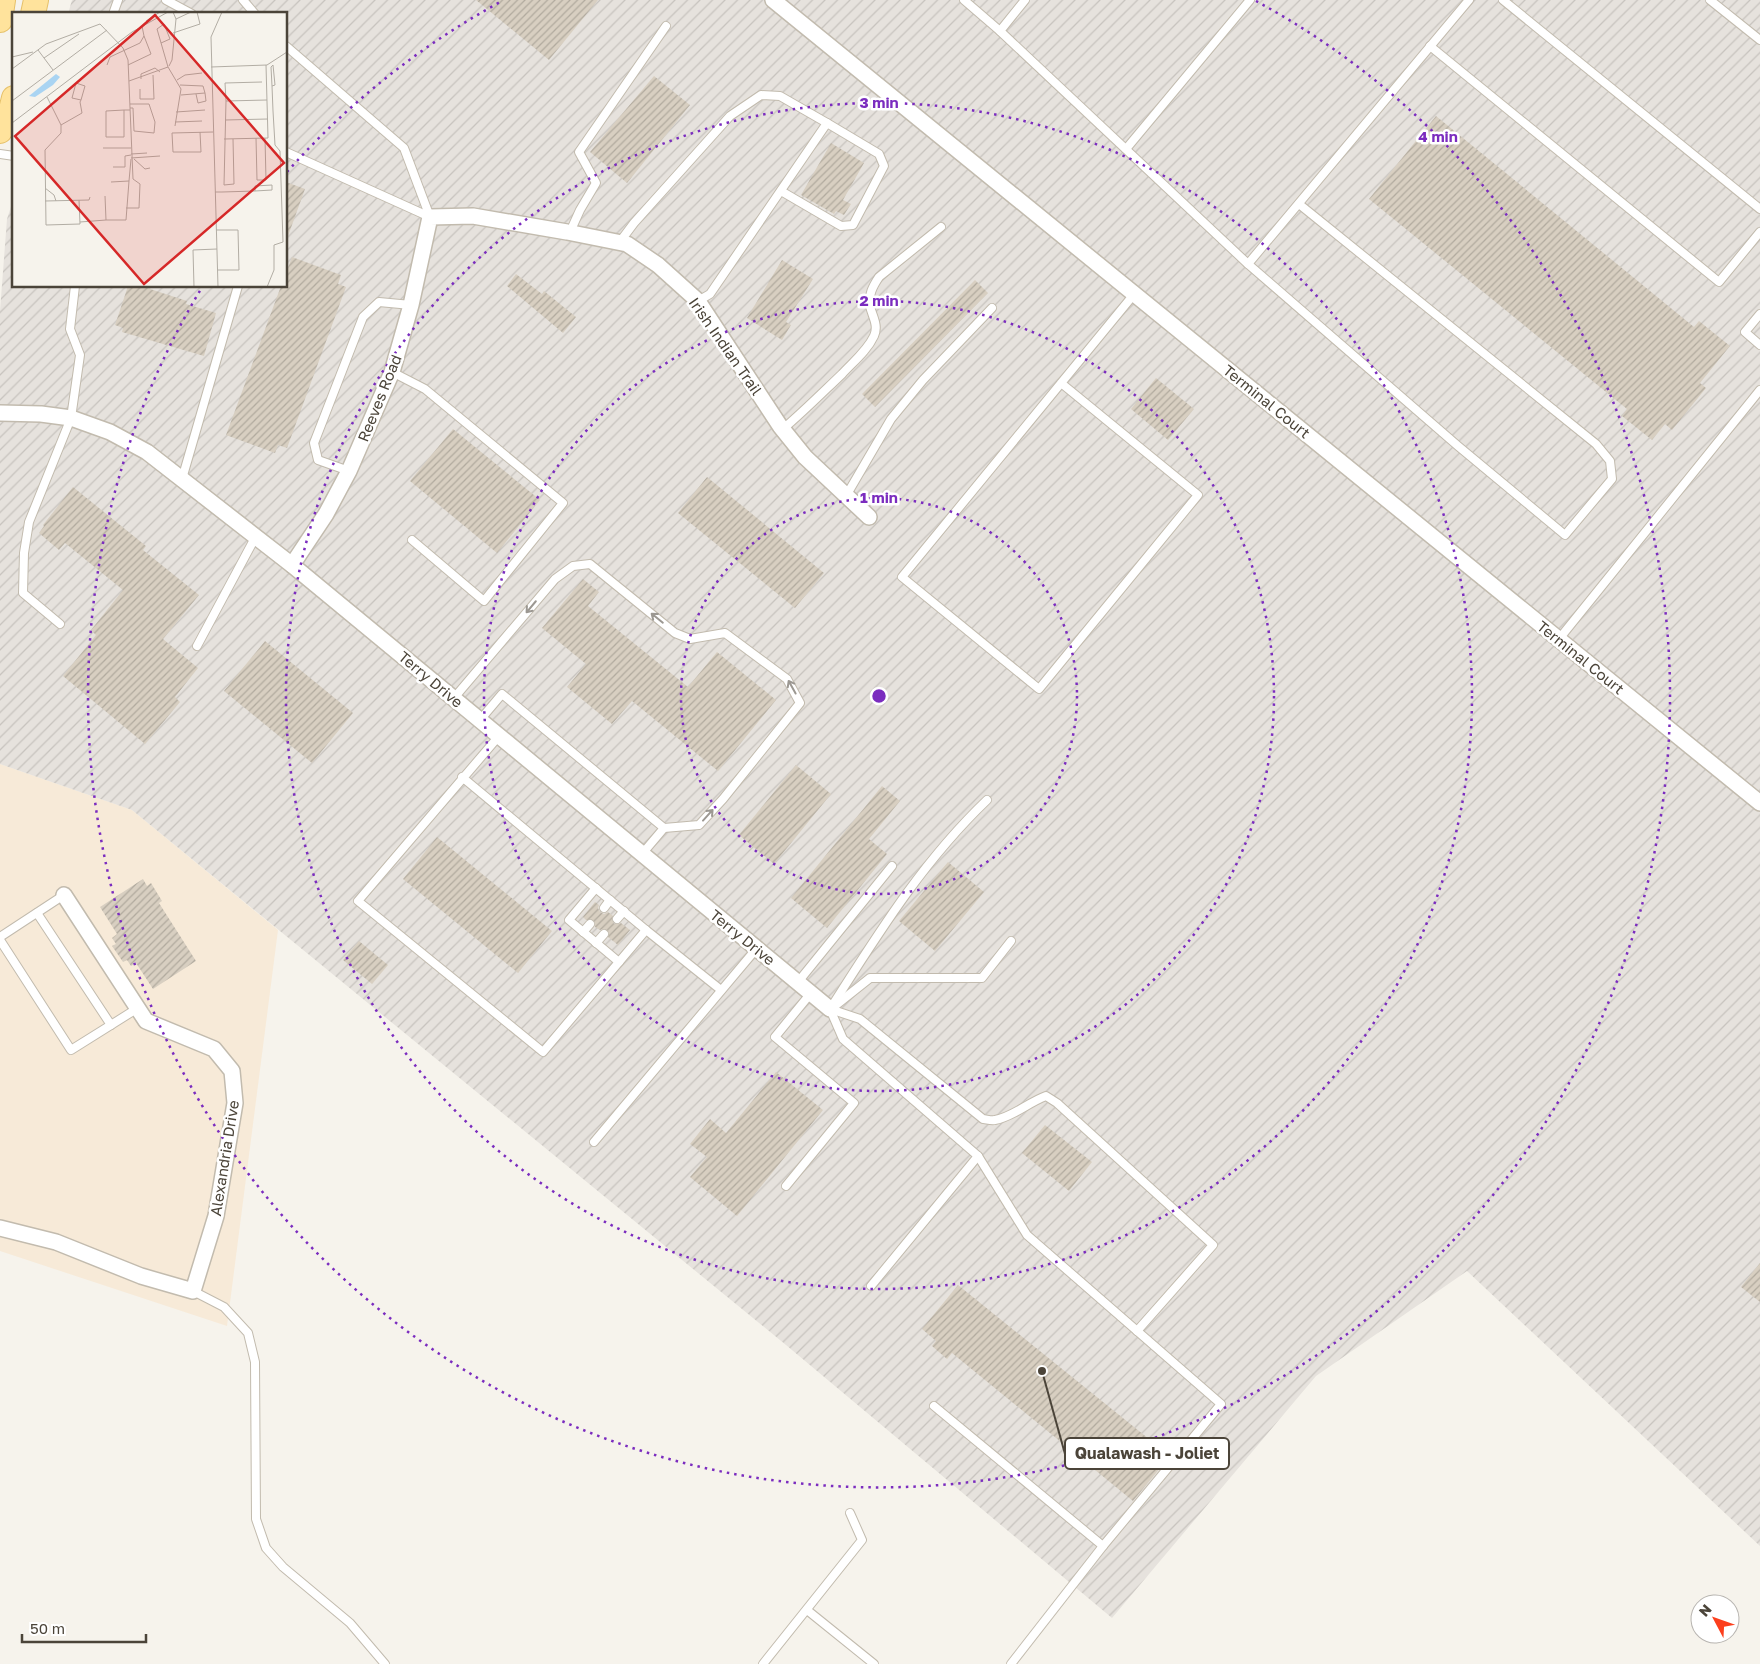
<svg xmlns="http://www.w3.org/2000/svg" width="1760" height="1664" font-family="'Golos Text',sans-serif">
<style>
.commercial{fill:#f7ead8}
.industrial{fill:url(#industrial-furrows)}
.building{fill:url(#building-hatch)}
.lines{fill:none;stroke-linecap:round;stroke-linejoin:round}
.lane-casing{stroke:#c2bbae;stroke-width:10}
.street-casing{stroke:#c2bbae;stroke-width:18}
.primary-casing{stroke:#e6c16a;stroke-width:26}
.lane{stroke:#fff;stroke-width:8}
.street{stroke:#fff;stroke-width:15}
.primary{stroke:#ffe39c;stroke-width:24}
.oneway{stroke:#9c9892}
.ring{fill:none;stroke:#7b2cbf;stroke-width:2.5;stroke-dasharray:2.5 5}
.labels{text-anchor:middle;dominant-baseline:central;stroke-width:5;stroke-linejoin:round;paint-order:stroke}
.street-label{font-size:15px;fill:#4b4439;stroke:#fff}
.inset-road{fill:none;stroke:#b2ada4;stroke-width:1}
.view{fill:#d62828;fill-opacity:0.15;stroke:#d62828;stroke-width:2.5}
.inset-edge{fill:none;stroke:#4b4439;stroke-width:2.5}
.centre{fill:#7b2cbf;stroke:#fff;stroke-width:2.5}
.ring-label{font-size:15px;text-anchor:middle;font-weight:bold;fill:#7b2cbf;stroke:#fff;stroke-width:5;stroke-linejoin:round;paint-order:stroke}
.leader{fill:none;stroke:#4b4439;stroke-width:2}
.callout-dot{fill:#4b4439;stroke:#fff;stroke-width:2}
.callout{fill:#fff;stroke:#4b4439;stroke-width:2}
.callout-label{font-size:16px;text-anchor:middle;font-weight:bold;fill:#4b4439}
</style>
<defs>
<pattern id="industrial-furrows" width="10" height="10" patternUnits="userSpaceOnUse" patternTransform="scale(1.25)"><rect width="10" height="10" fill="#e6e2dd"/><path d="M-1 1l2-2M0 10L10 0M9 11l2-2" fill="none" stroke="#c7c3be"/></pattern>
<pattern id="building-hatch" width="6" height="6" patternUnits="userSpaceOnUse" patternTransform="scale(1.25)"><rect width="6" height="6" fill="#d8cfc1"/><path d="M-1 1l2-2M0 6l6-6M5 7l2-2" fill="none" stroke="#b1aa9e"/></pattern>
</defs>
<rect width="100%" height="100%" fill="#f6f3ec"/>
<path class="commercial" d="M0,764L132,810L278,930L227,1326L0,1251Z"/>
<path class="industrial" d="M72,0H1760V1546L1467,1271L1316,1376L1112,1618L786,1345L132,810L0,764V311L7,219L14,197V286H286V14H68Z"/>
<g class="building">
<path d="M476,0H598L549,60Z"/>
<path d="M654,76L690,105L627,183L590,152Z"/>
<path d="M1436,116L1694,327L1699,321L1730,346L1700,383L1706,388L1672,430L1665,424L1652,440L1622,416L1627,409L1369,199Z"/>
<path d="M831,143L864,163L843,200L851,204L844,215L836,211L834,214L801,195Z"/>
<path d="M286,182L305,189L288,236L286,235Z"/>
<path d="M292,257L341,275L338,284L346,287L287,448L278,445L275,453L226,435L281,286H286V273Z"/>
<path d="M782,260L813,279L786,322L791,325L782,340L747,318Z"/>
<path d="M516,274L542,294L544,291L576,317L563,333L507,286Z"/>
<path d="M975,280L988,293L875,407L862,394Z"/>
<path d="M128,286H151L150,289L187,301L186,304L216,313L204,356L122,332L123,328L115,325Z"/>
<path d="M1156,378L1194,409L1168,440L1131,409Z"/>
<path d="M453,429L540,500L497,553L410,481Z"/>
<path d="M707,477L824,573L795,608L678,513Z"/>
<path d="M73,487L146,546L143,550L199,595L163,639L198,668L175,697L180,702L145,744L63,676L96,635L91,630L123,590L65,543L59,550L39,533L44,526L43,525Z"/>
<path d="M583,579L599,592L588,606L688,687L717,652L776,700L718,771L632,701L612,724L567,687L586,664L542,628Z"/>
<path d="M265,641L353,713L312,763L224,691Z"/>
<path d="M796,765L831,794L774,864L739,835Z"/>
<path d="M882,786L900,801L869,839L887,854L827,928L791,898Z"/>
<path d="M437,837L552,931L518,973L403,879Z"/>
<path d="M948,862L984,892L935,951L899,921Z"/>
<path d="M143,879L147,886L151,883L162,901L159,903L196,961L153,989L136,963L131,966L127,960L123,962L112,946L116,944L112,938L117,934L100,907Z"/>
<path d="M595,902L599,905L598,908L600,912L604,914L608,912L613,916L612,920L614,924H618L621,923L630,930L618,945L608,937L609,933L607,930L603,929L600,930L595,927V923L593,920H586L583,917Z"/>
<path d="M359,941L388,965L372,984L343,960Z"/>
<path d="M776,1072L823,1110L737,1216L690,1177L707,1157L690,1144L710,1119L726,1133Z"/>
<path d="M1045,1125L1092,1162L1069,1191L1022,1153Z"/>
<path d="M1760,1263V1302L1741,1287Z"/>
<path d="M958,1285L1170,1456L1133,1501L952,1353L947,1359L932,1346L936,1341L922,1329Z"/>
</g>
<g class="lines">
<defs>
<g id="lane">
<path d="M166,0L192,14"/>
<path d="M243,0L255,14"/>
<path d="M964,0L1000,31"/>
<path d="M1025,0L1000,31L1248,264L1458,446L1565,535L1612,479L1610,461L1596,444L1299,204"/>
<path d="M1503,0L1760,209"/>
<path d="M1710,0L1760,40"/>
<path d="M113,14L118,0"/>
<path d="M286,46L404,148L430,217"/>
<path d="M1430,46L1719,282L1760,232"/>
<path d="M1126,149L1250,0"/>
<path d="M286,152L430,217"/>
<path d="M0,154L14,156"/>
<path d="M781,191L841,226L853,225L884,166L879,154L827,123"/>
<path d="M570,232L580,210L596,183L579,152L666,26"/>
<path d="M619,243L634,223L730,116L761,95L780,96L827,123L710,294L698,301"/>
<path d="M1248,264L1469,0"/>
<path d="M1760,314L1745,332L1760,345"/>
<path d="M392,372L425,389L563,503L484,601L412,540"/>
<path d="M1061,383L1198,495L1039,689L902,577L1135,293"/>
<path d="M783,429C803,412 822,393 842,374C853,362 867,351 874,336C879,325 872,316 870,306C868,295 873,286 879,277L941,227"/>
<path d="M349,471L318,460L314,443L363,317L379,302L411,305"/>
<path d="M182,479L238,286"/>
<path d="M846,496L891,419L923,380L992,308"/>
<path d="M60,624L23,593L24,553L29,522L71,418L80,355L70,329L75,286"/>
<path d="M1559,639L1760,390"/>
<path d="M197,646L256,536"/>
<path d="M454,698L555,579L573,566L590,564L675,633L690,639L725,633L787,679L800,703L723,799L699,825L664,828"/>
<path d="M480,720L502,694L664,828L642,854"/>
<path d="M462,777L646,930L543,1052L358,901L499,736"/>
<path d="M596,888L569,920L619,962"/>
<path d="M604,908L610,900"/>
<path d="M37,913L111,1025"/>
<path d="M617,919L624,911"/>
<path d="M646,930L721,990"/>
<path d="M583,932L590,924"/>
<path d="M0,937L64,895"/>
<path d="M0,940L71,1050L138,1008"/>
<path d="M596,943L604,934"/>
<path d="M798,982L892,866"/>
<path d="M836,1005L870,978H982L1011,941"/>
<path d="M830,1009L860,1019L983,1119C986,1119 991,1121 995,1120C1013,1117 1029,1102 1046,1096L1057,1103L1213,1245L1137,1331"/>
<path d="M830,1009L843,1039L978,1156L871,1286"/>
<path d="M830,1009C878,934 922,862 987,800"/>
<path d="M594,1142L757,948"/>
<path d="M786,1186L854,1103L775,1037L811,993"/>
<path d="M193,1291L224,1307L248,1333L255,1362L256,1519L266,1548L283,1567L350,1623L385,1664"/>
<path d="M934,1406L1103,1546L1221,1404L1027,1235L978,1156"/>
<path d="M807,1610L874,1664"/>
<path d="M763,1664L862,1540L850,1513"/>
<path d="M1011,1664L1103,1546"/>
</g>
<g id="street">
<path d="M773,0L1760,803"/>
<path d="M0,413L41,414L71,418L110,432L147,452L292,565L830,1009"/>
<path d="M292,565L326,514L349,471L392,372L411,305L430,217L473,216L567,232L627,244L658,265L698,301L780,426L805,457L869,517"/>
<path d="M0,1228L56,1242L141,1276L193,1291L216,1216L235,1103L232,1071L214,1049L146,1021L64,895"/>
</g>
<g id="primary">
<path d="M33,14L36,0"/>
<path d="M0,20L3,0"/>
<path d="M0,131L10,114L14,98"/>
</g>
</defs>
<use href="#lane" class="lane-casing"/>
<use href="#street" class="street-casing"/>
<use href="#primary" class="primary-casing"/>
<use href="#lane" class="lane"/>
<use href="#street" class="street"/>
<use href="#primary" class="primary"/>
</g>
<defs><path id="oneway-shaft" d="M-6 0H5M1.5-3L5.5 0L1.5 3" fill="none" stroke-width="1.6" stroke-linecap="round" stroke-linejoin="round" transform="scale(1.25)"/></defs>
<g class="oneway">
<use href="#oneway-shaft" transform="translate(531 607) rotate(130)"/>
<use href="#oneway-shaft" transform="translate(657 618) rotate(-141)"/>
<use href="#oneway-shaft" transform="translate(792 687) rotate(-119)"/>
<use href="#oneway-shaft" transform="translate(708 815) rotate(-48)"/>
</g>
<g class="ring">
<circle cx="879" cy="696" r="198"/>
<circle cx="879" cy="696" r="395"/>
<circle cx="879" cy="696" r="593"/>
<path d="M287 172A791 791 0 0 1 502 1M1256 1A791 791 0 1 1 201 289"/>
</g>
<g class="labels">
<g class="street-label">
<text transform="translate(726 346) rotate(55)">Irish Indian Trail</text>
<text transform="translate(379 398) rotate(-68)">Reeves Road</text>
<text transform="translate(1267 401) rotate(39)">Terminal Court</text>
<text transform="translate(1581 657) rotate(39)">Terminal Court</text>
<text transform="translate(431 679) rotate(40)">Terry Drive</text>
<text transform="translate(743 937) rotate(39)">Terry Drive</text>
<text transform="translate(224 1158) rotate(-81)">Alexandria Drive</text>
</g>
</g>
<g transform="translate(12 12)">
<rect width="275" height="275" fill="#f6f3ec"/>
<path d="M44,62L48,65L41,73L23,85L17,84Z" fill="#a9d4f2"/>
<path class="inset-road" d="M164,7L179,0M134,9L148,0M161,21L188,12L185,0M149,31L158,27L152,12L145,17L156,55L169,77L163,114M26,38L41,58M0,45L21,40M32,46L67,22M95,53L98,45L128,31L132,24L130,14M116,53L139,42L132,24M157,54L160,48L164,7L161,0M199,55L255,53L275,40M0,57L34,32L88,12L111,36L116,48L121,167L128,172L127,196H114M129,67V62L143,56L148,60M165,68L173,63L190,61M117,69L156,55M168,73L191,74L193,81L169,83M128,77V87H142L141,63M184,82L186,91L194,89L193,81M35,85L49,113L70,101L68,90L69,88L73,74L64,71L60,86L69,88M0,89L95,18M214,89L213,71L250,70M118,92H137L143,110L142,121L122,119M118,96H121L122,119M112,98V125H94V99L112,98H118M164,100L193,98M213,108L256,107M163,110L190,109M0,111L120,20L156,0M49,113V121L33,138L34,213L68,212L67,188M188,120L189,140H161L160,121L201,120M244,126L245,168H254L253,126M212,127L256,126L254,53M221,127L222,172L212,173L214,89L255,88M91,136H119M119,142L135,141M119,146L148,144M122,147L133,157L138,156M101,155H113V144L119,143M99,170L117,169L119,147M33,176L42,183L44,189M203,180H210L243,179L260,178V173L243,174V179M93,184L94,208H114L117,169M33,189L77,188L78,185M68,210L94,208M204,218H226L227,258H206M182,275L181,238L205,237M206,275L199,25L210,0M255,275L262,258V233L271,230L268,139L263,133L261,99L260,74L259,55L261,53L263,73L260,74"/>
<path class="view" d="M143,3L272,151L132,272L3,124Z"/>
<rect width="275" height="275" class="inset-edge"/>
</g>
<circle cx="879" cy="696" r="8" class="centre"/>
<g class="ring-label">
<text x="879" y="108">3 min</text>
<text x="1438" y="142">4 min</text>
<text x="879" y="306">2 min</text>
<text x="879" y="503">1 min</text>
</g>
<path class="leader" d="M1042 1371L1065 1454"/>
<circle class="callout-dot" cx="1042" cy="1371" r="5"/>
<rect class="callout" x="1065" y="1438" width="164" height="31" rx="5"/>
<g class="callout-label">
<text x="1147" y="1459">Qualawash - Joliet</text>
</g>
<g transform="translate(1715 1619) rotate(311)"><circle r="24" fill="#ffffff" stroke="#b7b4b0"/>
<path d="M0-4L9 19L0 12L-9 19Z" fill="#fc3f1d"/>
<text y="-8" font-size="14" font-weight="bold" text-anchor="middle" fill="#4b4439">N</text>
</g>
<path d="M22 1634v8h124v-8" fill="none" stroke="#4b4439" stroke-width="2.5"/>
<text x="30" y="1634" font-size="15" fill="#4b4439" stroke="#ffffff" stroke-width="4" paint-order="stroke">50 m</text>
</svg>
